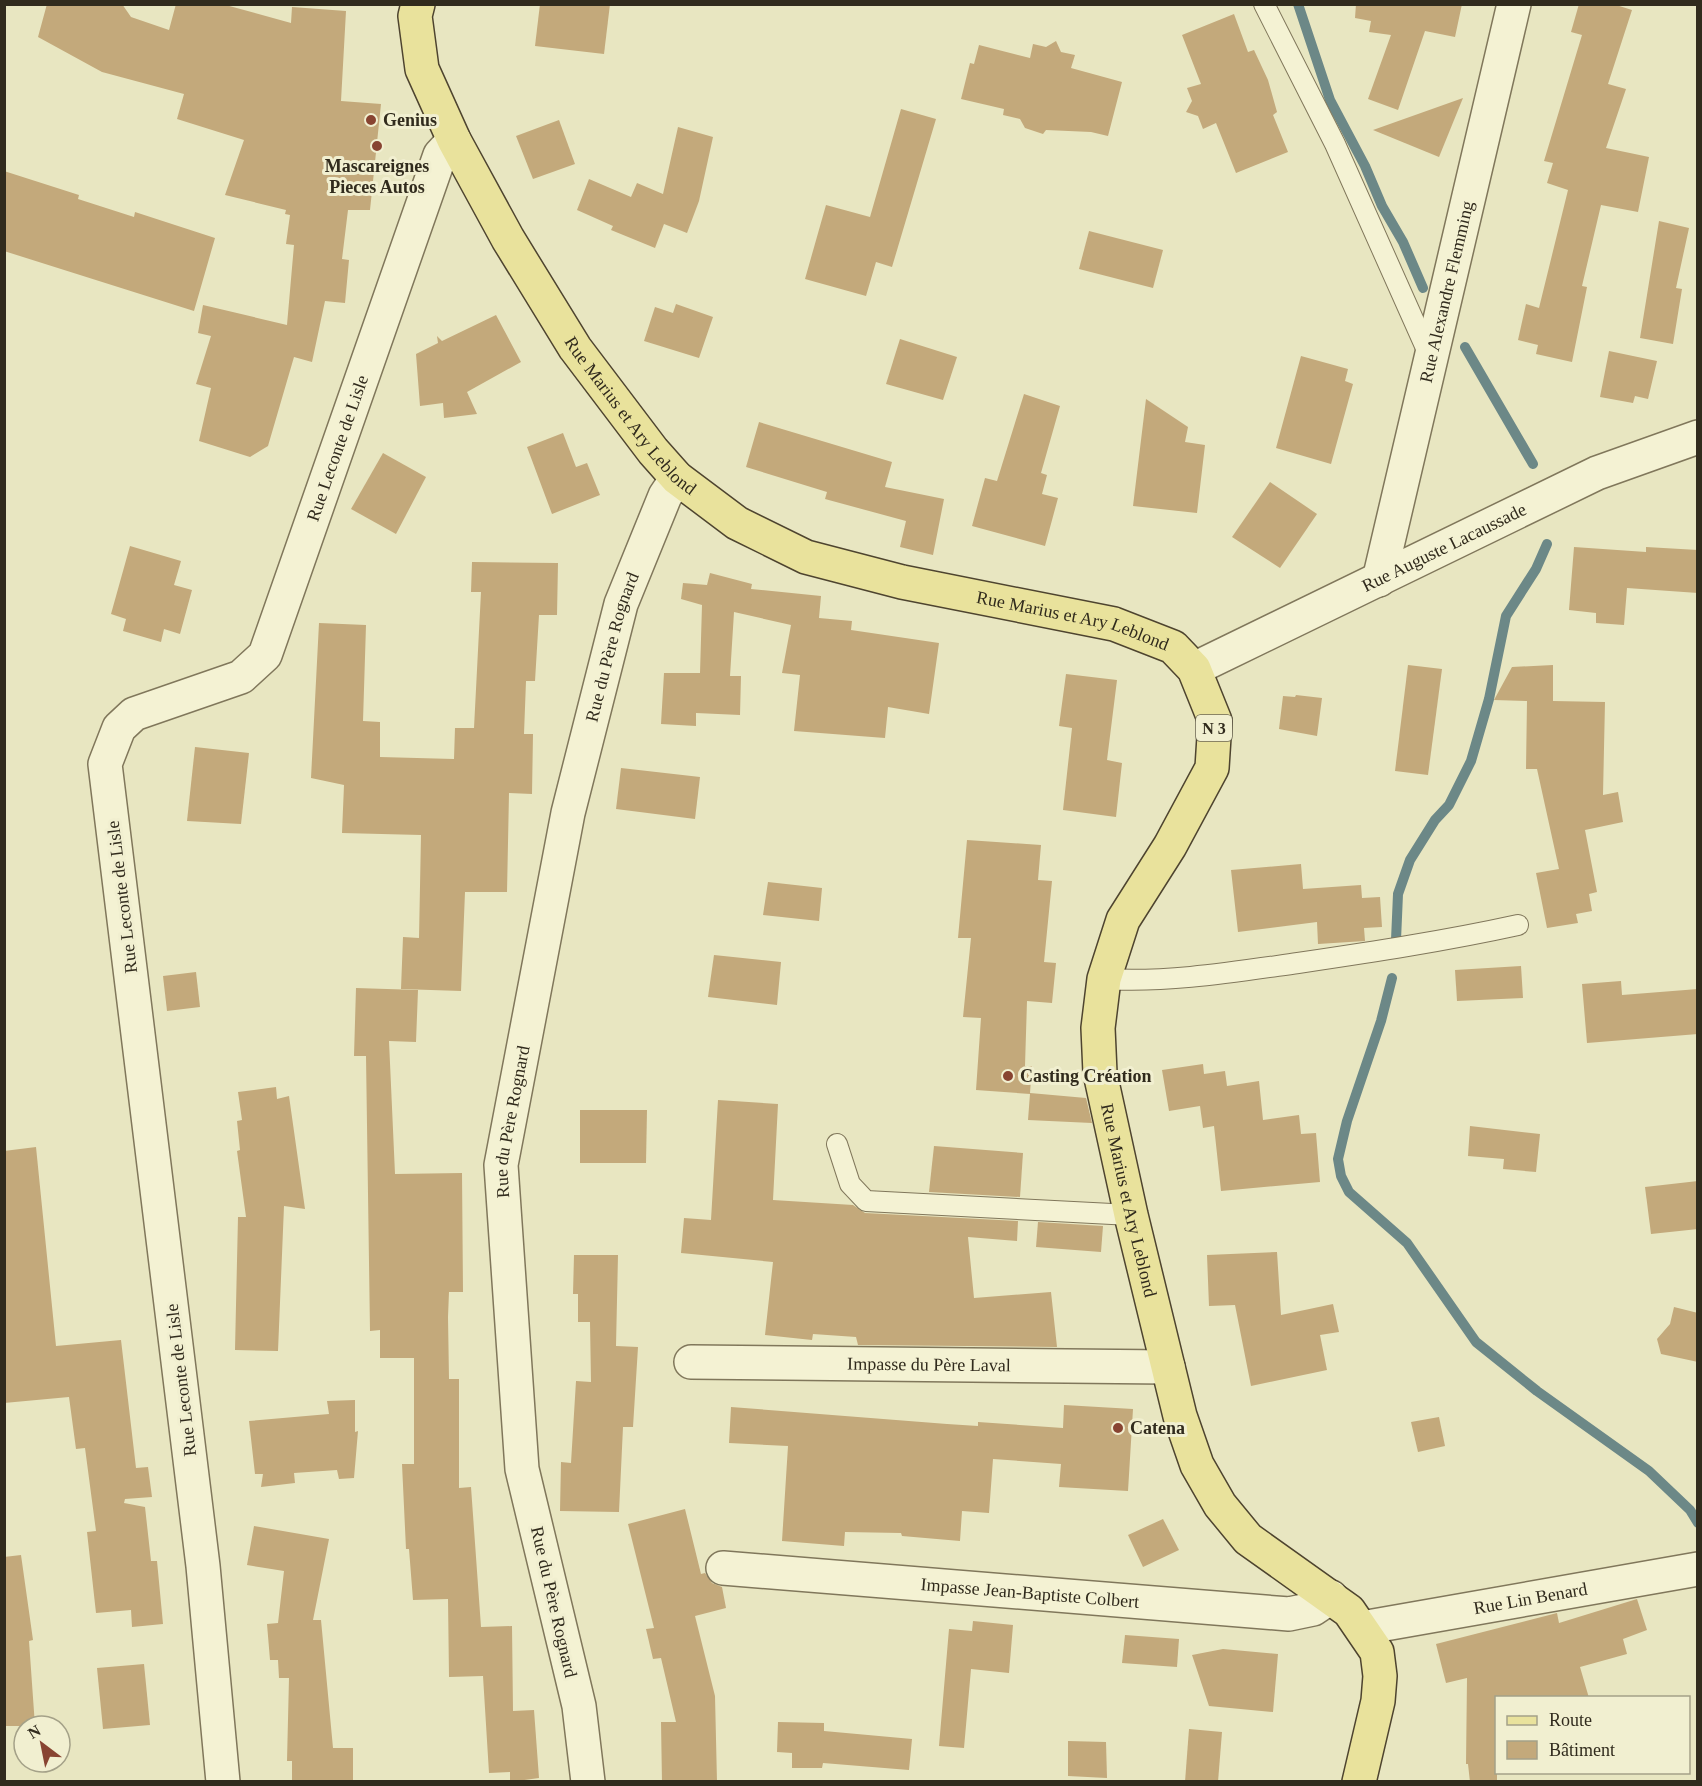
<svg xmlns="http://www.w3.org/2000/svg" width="1702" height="1786" font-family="'Times New Roman',serif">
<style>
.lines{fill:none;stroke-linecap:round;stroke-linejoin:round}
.stream{stroke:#6c8887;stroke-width:10}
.building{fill:#c3a97b}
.lane-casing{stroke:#80775b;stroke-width:22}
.street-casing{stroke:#80775b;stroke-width:36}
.primary-casing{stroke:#4e442f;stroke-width:36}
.lane{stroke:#f4f2d3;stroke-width:20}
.street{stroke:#f4f2d3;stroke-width:33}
.primary{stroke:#e9e29c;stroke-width:33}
.poi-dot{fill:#884431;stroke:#f1efd0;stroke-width:2}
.labels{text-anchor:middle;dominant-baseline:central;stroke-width:6;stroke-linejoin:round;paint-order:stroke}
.shield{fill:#f1efd0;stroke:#6b6653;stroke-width:1.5}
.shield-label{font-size:16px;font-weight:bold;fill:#312b1d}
.poi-label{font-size:18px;font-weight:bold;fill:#312b1d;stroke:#f1efd0;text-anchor:start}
.street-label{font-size:18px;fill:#312b1d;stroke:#f1efd0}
</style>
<rect width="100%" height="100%" fill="#e8e6c1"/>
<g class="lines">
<g class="stream">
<path d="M1298,4L1330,100L1365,166L1382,206L1403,242L1423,288"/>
<path d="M1465,347L1533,464"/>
<path d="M1396,940L1398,894L1410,860L1435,820L1449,805L1471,761L1489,699L1506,616L1536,569L1547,544"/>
<path d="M1392,978L1381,1021L1347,1121L1338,1159L1341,1176L1349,1192L1407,1243L1476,1342L1537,1391L1649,1471L1690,1510L1698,1523"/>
</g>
</g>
<g class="building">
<path d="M47,4H122L131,17L169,30L176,4H222L291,23L292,7L346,11L341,101L381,104L370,210H348L342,259L349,260L345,303L325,301L312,362L294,357L268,446L250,457L199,441L211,388L196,384L211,336L198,333L203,305L287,325L294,245L286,244L290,215L285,214L286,210L225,195L244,140L177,119L184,94L102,72L38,37Z"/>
<path d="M540,4H610L604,54L535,46Z"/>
<path d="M1356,4H1462L1455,37L1425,31L1398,110L1368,99L1391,35L1369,32L1371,21L1355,18Z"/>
<path d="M1579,4H1613L1632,10L1608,84L1626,89L1606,148L1649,157L1638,212L1601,205L1582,286L1587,287L1572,362L1536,354L1538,345L1518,340L1526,304L1539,308L1568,190L1547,183L1553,163L1544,161L1582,35L1571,32Z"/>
<path d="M1234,14L1248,52L1254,50L1268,80L1277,112L1273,115L1288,152L1236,173L1216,123L1203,129L1198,116L1186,112L1192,101L1187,88L1201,84L1182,35Z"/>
<path d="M1056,41L1061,52L1075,55L1071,68L1122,82L1108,136L1091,132L1046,130L1043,134L1025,128L1020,119L1003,115L1004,109L961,99L970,63L974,64L979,45L1030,58L1033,44L1046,47Z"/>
<path d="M1463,98L1439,157L1373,130Z"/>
<path d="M901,109L936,119L892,267L876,262L866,296L805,279L826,205L870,217Z"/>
<path d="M559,120L575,164L533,179L516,136Z"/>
<path d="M678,127L713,137L699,201L687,233L664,224L655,248L611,230L613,226L577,210L589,179L631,197L637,183L663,194Z"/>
<path d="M4,171L79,195L78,199L134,217L135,212L215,238L194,311L4,251Z"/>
<path d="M1659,221L1689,228L1676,288L1682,289L1673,344L1640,338Z"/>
<path d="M1089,231L1163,250L1153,288L1079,269Z"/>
<path d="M676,304L713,317L699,358L644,341L655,307L673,313Z"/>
<path d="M496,315L521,362L467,392L477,414L444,418L443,403L420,406L416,354L438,343L437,336L442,341Z"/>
<path d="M900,339L957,357L943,400L886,384Z"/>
<path d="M1609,351L1657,361L1648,399L1635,396L1633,403L1600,397Z"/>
<path d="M1301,356L1348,369L1345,381L1353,384L1331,464L1276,448Z"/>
<path d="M1024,394L1060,406L1041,473L1047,475L1042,494L1058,498L1045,546L972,526L985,478L997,481Z"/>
<path d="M1146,399L1188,427L1185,442L1205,445L1197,513L1133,506Z"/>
<path d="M759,422L892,462L885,487L944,499L933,555L900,547L906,521L825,499L827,492L746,467Z"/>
<path d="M563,433L576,467L587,463L600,495L552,514L527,447Z"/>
<path d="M383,453L426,477L396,534L351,509Z"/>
<path d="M1270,482L1317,514L1280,568L1232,537Z"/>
<path d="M130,546L181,561L174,585L192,590L180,634L164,629L161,642L123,631L126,619L111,614Z"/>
<path d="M1574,547L1646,552V547L1698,550V593L1627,588L1624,625L1596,623V613L1569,610Z"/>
<path d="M472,562L558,563L557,615H539L535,681H526L524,734H533L532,794L509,793L507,892H465L461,991L401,989L403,937L419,938L421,835L342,833L344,785L311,778L319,623L366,625L363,721L380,722V757L454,759L455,728H474L481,592H471Z"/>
<path d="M710,573L752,584L751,589L821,596L819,618L852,621L851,630L939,643L929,714L888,707L885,738L794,731L800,675L782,673L791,625L734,612L730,676H741L740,715L696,713V726L661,724L664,673H700L702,605L681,599L683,583L707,585Z"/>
<path d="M1408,665L1442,669L1428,775L1395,771Z"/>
<path d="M1553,665V701L1605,702L1603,795L1618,792L1623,822L1585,830L1597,892L1589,894L1592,911L1576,914L1578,923L1547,928L1536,873L1559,869L1537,769H1526L1527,701L1494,700L1512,667Z"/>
<path d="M1066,674L1117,680L1107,760L1122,763L1116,817L1063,810L1072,728L1059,726Z"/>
<path d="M1296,695L1322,698L1317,736L1279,729L1283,696L1295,697Z"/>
<path d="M195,747L249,753L241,824L187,821Z"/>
<path d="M621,768L700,777L695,819L616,809Z"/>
<path d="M967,840L1041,845L1038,880L1052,881L1044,962L1056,963L1052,1003L1027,1001L1025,1066H1032L1030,1093L1086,1098L1092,1123L1028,1120L1030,1094L976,1090L981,1018L963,1017L971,938H958Z"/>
<path d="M1301,864L1303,889L1361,885L1362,898L1380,897L1382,927L1364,928L1365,941L1318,944L1317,922L1238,932L1231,870Z"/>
<path d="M768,882L822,888L819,921L763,915Z"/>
<path d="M714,955L781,962L777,1005L708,997Z"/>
<path d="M1521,966L1523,998L1457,1001L1455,970Z"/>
<path d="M196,972L200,1007L167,1011L163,976Z"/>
<path d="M1621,981L1622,995L1698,989V1034L1587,1043L1582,984Z"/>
<path d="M356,988L418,990L416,1042L389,1041L395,1174L462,1173L463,1292H449L448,1317L449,1379H459V1488L471,1487L481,1627L512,1626L513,1711L534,1710L539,1778L510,1782V1772L489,1773L483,1676L449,1677L448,1599L413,1600L409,1549H406L402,1464H414V1358H380V1330L370,1331L366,1056H354Z"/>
<path d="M1203,1064L1204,1074L1225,1071L1227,1086L1259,1081L1263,1120L1299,1115L1301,1134L1316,1133L1320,1182L1221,1191L1214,1126L1203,1128L1200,1106L1169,1111L1162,1070Z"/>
<path d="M276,1087L277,1099L289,1096L305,1209L284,1206L278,1351L235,1350L238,1217H246L237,1151L240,1150L237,1121L242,1120L238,1092Z"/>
<path d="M718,1100L778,1104L773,1200L853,1205L865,1213L1018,1221L1017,1241L968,1237L974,1298L1051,1292L1057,1347L858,1345L856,1337L813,1334L812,1340L765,1335L773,1262L681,1253L684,1218L711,1220Z"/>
<path d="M580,1110H647L646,1163H580Z"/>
<path d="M1470,1126L1540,1134L1536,1172L1503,1169L1504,1159L1468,1156Z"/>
<path d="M934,1146L1023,1153L1020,1197L929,1192Z"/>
<path d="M36,1147L56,1346L121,1340L136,1468L148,1467L152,1497L125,1499L124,1503L145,1507L151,1561H157L163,1624L132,1627L131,1610L96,1613L87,1532L96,1531L85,1448L76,1449L69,1397L4,1403V1151Z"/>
<path d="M1698,1181V1229L1651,1234L1645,1187Z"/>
<path d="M1038,1222L1103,1226L1101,1252L1036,1247Z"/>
<path d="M1277,1252L1281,1315L1333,1304L1339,1332L1320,1335L1327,1370L1251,1386L1235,1305L1209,1306L1207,1255Z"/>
<path d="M574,1255H618L616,1346L638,1347L633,1427H623L619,1512L560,1511L561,1462L571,1463L576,1381L591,1382L590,1322H578V1294H573Z"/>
<path d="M1674,1307L1698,1313V1362L1661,1354L1657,1339L1670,1324Z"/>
<path d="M355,1400V1432L358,1431L354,1478L339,1479L337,1470L294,1473L295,1483L261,1487L263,1474H255L249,1421L329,1414L327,1401Z"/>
<path d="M1064,1405L1133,1409L1128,1491L1059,1487L1061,1464L993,1459L989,1513L962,1511L960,1541L902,1536L901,1533L845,1532L844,1546L782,1541L788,1446L729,1443L731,1407L947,1424L978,1426V1422L1063,1428Z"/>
<path d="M1439,1417L1445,1446L1418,1452L1411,1422Z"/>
<path d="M685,1509L701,1574L705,1573L712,1583L722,1587L726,1608L695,1616L715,1696L717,1782H662L661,1722H676L661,1658L653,1659L646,1629L654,1628L628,1524Z"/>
<path d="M1163,1519L1179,1550L1143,1567L1128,1535Z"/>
<path d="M254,1526L329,1539L313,1620H321L333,1748H353V1782H292V1761H287L289,1678H279L278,1660H270L267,1624L278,1623L284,1571L247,1565Z"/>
<path d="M21,1555L33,1640L29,1641L35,1726H4V1557Z"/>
<path d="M1637,1599L1647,1630L1623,1639L1627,1654L1580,1667L1589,1698H1497V1782H1470L1468,1764H1466L1467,1678L1446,1683L1436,1644L1557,1613L1559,1623Z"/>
<path d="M973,1621L1013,1625L1009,1673L971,1669L964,1748L939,1746L949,1629L972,1631Z"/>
<path d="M1125,1635L1179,1639L1177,1667L1122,1663Z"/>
<path d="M1223,1649L1278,1654L1273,1712L1209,1706L1192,1655Z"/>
<path d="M144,1664L150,1725L103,1729L97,1668Z"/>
<path d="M778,1722L824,1723V1731L912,1739L909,1770L823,1763L822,1768H792V1753L777,1752Z"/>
<path d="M1189,1729L1222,1732L1218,1782H1185Z"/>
<path d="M1068,1741L1106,1742L1107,1778L1068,1776Z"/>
</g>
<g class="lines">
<defs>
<g id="lane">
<path d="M1264,4L1335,144L1430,357"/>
<path d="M1104,979C1168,983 1234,972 1298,963C1372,952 1445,941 1518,925"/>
<path d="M837,1144L850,1184L866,1201L1131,1215"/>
</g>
<g id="street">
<path id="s1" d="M1379,580L1514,4"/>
<path id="s2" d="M1194,669L1597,473L1698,437"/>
<path id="s3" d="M691,1362L1168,1367"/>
<path id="s4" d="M723,1568L1289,1614L1313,1609L1331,1597"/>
<path id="s5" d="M1362,1628L1698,1569"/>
<path id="s6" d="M223,1782L203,1566L105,764L119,728L134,714L241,677L265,655L440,155L454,140"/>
<path id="s7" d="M588,1782L579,1706L522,1469L501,1165L568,813L621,604L665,496L677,478"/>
</g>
<g id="primary">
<path id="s8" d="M418,4L415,16L422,69L454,140L508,239L575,348L653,451L677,478L737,523L806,557L902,582L1114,624L1173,647L1194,669L1215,721L1212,768L1170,846L1123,920L1104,979L1098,1028L1100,1073L1131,1215L1180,1416L1197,1465L1220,1505L1248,1539L1349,1611L1377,1652L1380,1676L1378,1701L1359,1782"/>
</g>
</defs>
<use href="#lane" class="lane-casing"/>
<use href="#street" class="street-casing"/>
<use href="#primary" class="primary-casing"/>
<use href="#lane" class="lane"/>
<use href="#street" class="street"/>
<use href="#primary" class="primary"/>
</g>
<g class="poi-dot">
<circle cx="371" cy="120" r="6"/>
<circle cx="377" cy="146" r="6"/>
<circle cx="1008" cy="1076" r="6"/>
<circle cx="1118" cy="1428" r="6"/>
</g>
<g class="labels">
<rect class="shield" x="1196" y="715" width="36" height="26" rx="4.5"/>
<g class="shield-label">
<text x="1214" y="728">N 3</text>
</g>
<g class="poi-label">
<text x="383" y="120">Genius</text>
<text x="377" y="166" text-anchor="middle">Mascareignes<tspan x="377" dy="21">Pieces Autos</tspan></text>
<text x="1020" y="1076">Casting Création</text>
<text x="1130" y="1428">Catena</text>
</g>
<g class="street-label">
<text stroke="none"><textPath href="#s1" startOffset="296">Rue Alexandre Flemming</textPath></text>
<text stroke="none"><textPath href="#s8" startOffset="472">Rue Marius et Ary Leblond</textPath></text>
<text stroke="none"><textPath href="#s6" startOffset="1449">Rue Leconte de Lisle</textPath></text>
<text stroke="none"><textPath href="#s2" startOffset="278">Rue Auguste Lacaussade</textPath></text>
<text stroke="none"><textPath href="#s8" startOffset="976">Rue Marius et Ary Leblond</textPath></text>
<text stroke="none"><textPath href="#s7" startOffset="1155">Rue du Père Rognard</textPath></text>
<text transform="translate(122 897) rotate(-97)">Rue Leconte de Lisle</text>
<text stroke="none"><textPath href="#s7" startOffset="669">Rue du Père Rognard</textPath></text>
<text stroke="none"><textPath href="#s8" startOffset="1677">Rue Marius et Ary Leblond</textPath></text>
<text stroke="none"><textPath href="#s3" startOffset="238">Impasse du Père Laval</textPath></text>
<text transform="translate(181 1380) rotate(-97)">Rue Leconte de Lisle</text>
<text stroke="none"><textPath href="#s4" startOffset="308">Impasse Jean-Baptiste Colbert</textPath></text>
<text stroke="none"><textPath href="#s5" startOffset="171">Rue Lin Benard</textPath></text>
<text transform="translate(554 1602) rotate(77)">Rue du Père Rognard</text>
</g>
</g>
<rect width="1702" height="1786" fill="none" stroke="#312b1d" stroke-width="12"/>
<rect x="1495" y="1696" width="195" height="78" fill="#f1efd0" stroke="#a4a188" stroke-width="1.5"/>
<rect x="1507" y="1716" width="30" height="9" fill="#e9e29c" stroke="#a4a188" stroke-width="1.5"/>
<text x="1549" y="1726" font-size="18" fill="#312b1d">Route</text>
<rect x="1507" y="1741" width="30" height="18" fill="#c3a97b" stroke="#a4a188" stroke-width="1.5"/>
<text x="1549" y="1756" font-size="18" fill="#312b1d">Bâtiment</text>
<g transform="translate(42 1744) rotate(328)"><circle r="28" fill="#f1efd0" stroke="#a4a188" stroke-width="1.5"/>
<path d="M0-4.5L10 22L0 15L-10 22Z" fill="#884431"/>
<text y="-9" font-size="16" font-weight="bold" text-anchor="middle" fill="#312b1d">N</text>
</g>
</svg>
